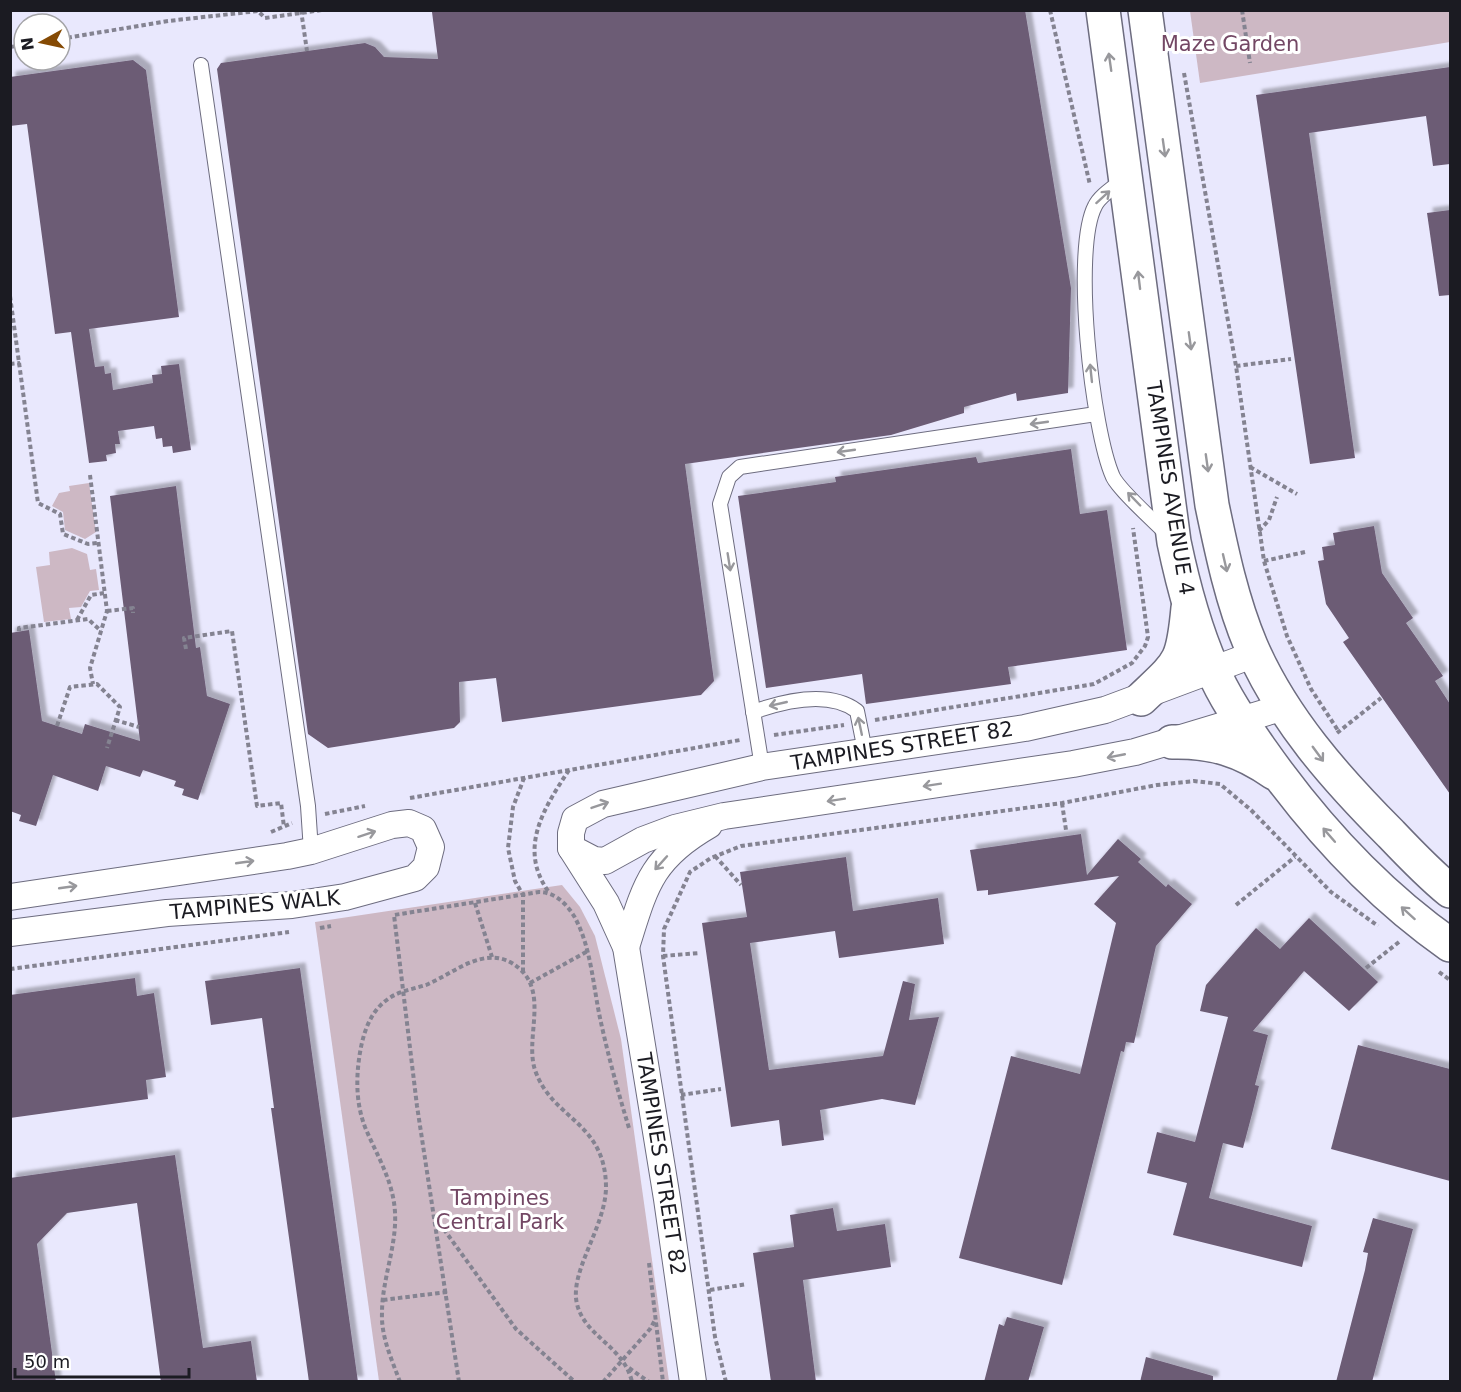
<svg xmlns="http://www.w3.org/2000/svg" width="1461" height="1392" font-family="'DejaVu Sans',sans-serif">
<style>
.green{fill:#cdb8c4}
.building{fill:#6c5c75;filter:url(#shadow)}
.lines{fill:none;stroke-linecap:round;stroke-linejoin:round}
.service-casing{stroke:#6d6c7f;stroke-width:16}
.minor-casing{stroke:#6d6c7f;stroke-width:28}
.secondary-casing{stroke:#6d6c7f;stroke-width:36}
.path{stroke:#848391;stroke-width:4;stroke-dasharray:4.5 3;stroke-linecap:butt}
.service{stroke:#fff;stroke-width:14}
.minor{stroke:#fff;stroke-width:26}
.secondary{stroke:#fff;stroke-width:33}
.path-bridge{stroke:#848391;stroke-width:4;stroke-dasharray:4.5 3;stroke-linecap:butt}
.oneway{stroke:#98989c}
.labels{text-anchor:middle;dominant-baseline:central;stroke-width:6;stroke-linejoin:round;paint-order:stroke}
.park-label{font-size:21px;fill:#734764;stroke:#fff}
.street-label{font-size:21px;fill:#1b1b22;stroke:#fff}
</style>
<defs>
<filter id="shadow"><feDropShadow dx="5.5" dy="-5.5" stdDeviation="1.5" flood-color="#0004"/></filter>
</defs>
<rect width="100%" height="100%" fill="#e9e8fd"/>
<g class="green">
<path d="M1190,11H1450V42L1200,83Z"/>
<path d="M89,483L96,532L85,539L65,530L63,512L52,506L59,493L70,491L69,486Z"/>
<path d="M72,548L87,554L90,570L96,569L99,590L90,591L81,607L69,608L71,619L44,622L36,567L50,565L49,552Z"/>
<path d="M562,885L580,907L595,936L621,1039L669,1381H379L315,922Z"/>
</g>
<g class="building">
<path d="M448,10H1025L1071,288L1068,393L1017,401L1016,393L964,407V413L891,435L685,464L714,681L701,695L502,722L496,678L459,682L460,722L454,728L328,748L308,734L217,69L221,63L365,43L375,47L384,57L438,59L432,12Z"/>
<path d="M133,60L146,70L179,317L89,329L95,367L104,366L105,374L111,373L113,390L153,383L152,375L162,374L161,366L179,364L191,450L173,453L172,446L163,447L162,438L156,439L154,426L118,431L120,444H115L116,453L106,455L107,461L89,463L71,332L55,334L27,124L10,126V77Z"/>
<path d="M1450,67V164L1433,166L1426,116L1309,133L1355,458L1310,464L1256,95Z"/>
<path d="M1450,210V295L1439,296L1427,213Z"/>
<path d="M1071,449L1080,514L1107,510L1127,650L1008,667L1011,684L866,704L862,674L766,688L738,496L836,482L835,477L976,457L978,463Z"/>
<path d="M176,486L196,648L200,647L207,696L230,704L198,800L182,795L184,789L174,786L176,781L143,770L140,777L106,766L98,791L53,775L36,826L19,821L21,815L10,811V633L29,630L42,721L82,734L85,724L140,741L110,496Z"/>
<path d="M1374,526L1382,573L1413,618L1406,623L1443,676L1435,681L1450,704V794L1343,642L1349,638L1326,604L1318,561L1324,560L1322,547L1335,545L1333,533Z"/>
<path d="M1081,834L1087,875L1118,839L1141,859L1138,862L1166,887L1168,884L1192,904L1156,946L1134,1043L1126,1042L1124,1052L1121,1051L1062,1285L959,1258L1011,1056L1080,1074L1116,923L1094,904L1119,876L988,895V890L977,891L970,850Z"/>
<path d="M846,857L853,911L938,898L944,944L839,958L835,931L750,943L769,1070L883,1056L903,981L915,984L909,1020L939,1017L915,1105L882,1099L820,1110L824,1140L782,1146L779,1120L731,1127L702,923L747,917L740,872Z"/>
<path d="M1309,918L1378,982L1349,1011L1304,971L1253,1031L1268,1035L1255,1085L1259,1086L1252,1114L1243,1148L1223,1143L1209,1198L1312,1226L1302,1267L1173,1235L1187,1183L1147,1173L1157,1132L1195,1142L1228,1017L1200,1011L1206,985L1256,928L1280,949Z"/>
<path d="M300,968L306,1011L358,1382H309L271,1108H274L262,1018L211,1025L205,981Z"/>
<path d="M135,978L137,996L154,993L166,1077L146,1080L148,1099L10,1118V995Z"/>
<path d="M1358,1045L1450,1069V1181L1331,1149Z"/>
<path d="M175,1155L203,1348L251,1341L257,1382H161L137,1203L67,1213L37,1244L56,1382H10V1178Z"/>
<path d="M833,1208L837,1231L885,1224L891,1267L803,1280L816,1382H771L753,1253L794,1247L790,1215Z"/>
<path d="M1373,1218L1413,1229L1372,1382H1336L1365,1270L1368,1253L1363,1252Z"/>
<path d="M1007,1317L1044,1327L1028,1382H984L999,1324L1004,1326Z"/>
<path d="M1146,1357L1213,1376V1382H1140Z"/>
</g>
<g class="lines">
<defs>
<g id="service">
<path d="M201,65L308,806L311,851"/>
<path d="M1125,178C1116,186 1100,195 1095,206C1072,250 1092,430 1113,477C1120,491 1154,521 1167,534"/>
<path d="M753,712C784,701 829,690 857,711L865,751"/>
<path d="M762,767L720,504L729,477L740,467L1096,414"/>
</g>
<g id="minor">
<path d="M571,848L594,860L605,861L643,840L675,828L724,816L1073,764L1135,752L1284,707"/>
<path d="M10,897L287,856L311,851L392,825L409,823L423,829L431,847L426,867L415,878L345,897L292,905L167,913L10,933"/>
<path d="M626,947C645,887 650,859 709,825"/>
<path d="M693,1382L667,1199L626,947L606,903L571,848V833L575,819L603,804L762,767L1025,728L1105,710L1255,654"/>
</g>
<g id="secondary">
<path d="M1103,10L1174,542C1183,585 1194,627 1212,668C1224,697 1243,724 1261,750C1313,824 1376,893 1450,945"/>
<path d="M1145,10L1212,505C1222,553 1232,601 1251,646C1282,718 1336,779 1391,834C1410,854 1429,874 1450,891"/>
<path d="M1141,699C1180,662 1183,663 1188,608"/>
<path d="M1172,742C1212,741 1241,750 1274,773"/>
</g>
</defs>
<use href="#service" class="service-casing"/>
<use href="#minor" class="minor-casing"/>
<use href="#secondary" class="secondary-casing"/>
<g class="path">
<path d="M1050,10L1090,185"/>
<path d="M1242,10L1250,63"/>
<path d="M60,39L168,21L258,11L265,18L322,10"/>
<path d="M10,47L24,45"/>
<path d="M1184,73L1236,366L1264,561L1287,636L1311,689L1339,732"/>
<path d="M10,296L38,503L60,514L63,534L88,544L97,543"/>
<path d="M10,364L20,363"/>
<path d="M1236,366L1291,359"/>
<path d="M1250,467L1297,494"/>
<path d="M90,475L107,611L90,668L93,684"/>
<path d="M1259,531L1269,520L1277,497"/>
<path d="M1264,561L1305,552"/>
<path d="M107,611L133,608V613"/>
<path d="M77,620L91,595L104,593"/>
<path d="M19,631V628L88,619L101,631"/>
<path d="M186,649L184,638L232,631L257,806L281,803L284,827"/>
<path d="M115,720L139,727"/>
<path d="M875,720L1094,684L1132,663L1145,646L1148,637L1133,528"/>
<path d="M57,726L70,687L97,684L120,707L107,748"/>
<path d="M1337,733L1381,698"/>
<path d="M774,735L844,725"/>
<path d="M410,798L740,740"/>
<path d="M1062,803L1066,830"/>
<path d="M325,814L365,806"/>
<path d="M271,832L292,823"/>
<path d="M715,856L741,885"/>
<path d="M548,891C518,848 544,808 569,770"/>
<path d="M475,903L492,957"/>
<path d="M1236,905L1295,857"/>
<path d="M320,928L331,926"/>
<path d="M663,956L699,953"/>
<path d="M1366,968L1399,942"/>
<path d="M10,969L289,932"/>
<path d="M523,972V895L515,881L508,848L513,807L524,778"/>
<path d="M1439,972L1450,980"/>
<path d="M530,983L588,951"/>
<path d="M681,1095L721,1089"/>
<path d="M435,1217L516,1329L575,1382"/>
<path d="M649,1263L663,1382"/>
<path d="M710,1290L747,1284"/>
<path d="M383,1300L447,1292"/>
<path d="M629,1368L649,1382"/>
<path d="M400,1382C392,1360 381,1337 382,1313C382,1279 397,1246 395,1212C393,1180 377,1156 365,1127C355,1101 356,1073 361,1047C365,1028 372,1010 388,999C399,991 413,989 426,985C435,981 444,976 453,971C476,958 500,949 522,971C547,997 525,1039 535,1070C552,1120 606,1121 606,1188C605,1228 569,1272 577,1304C585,1337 624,1346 632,1382"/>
<path d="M459,1382L417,1106L394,915L539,892C554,892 566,903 574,916C591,946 593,985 600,1018C608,1055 618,1092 629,1128"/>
<path d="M603,1382L650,1329L655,1320"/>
<path d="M726,1382L715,1337L663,956L664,929L690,872L711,858L741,846L1062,803L1157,785L1194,781L1220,784L1251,810L1331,892L1378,926"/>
</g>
<use href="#service" class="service"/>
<use href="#minor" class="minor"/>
<use href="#secondary" class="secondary"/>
<path class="path-bridge" d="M301,10L307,51"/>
</g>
<defs><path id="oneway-shaft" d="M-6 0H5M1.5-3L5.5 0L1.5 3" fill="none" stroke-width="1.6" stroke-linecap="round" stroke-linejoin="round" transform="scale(1.5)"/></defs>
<g class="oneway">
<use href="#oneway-shaft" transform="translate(1110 62) rotate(-98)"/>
<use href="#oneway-shaft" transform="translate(1164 148) rotate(82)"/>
<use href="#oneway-shaft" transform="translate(1103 197) rotate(-42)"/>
<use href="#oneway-shaft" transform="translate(1139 280) rotate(-97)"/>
<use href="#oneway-shaft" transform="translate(1190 341) rotate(82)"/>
<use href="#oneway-shaft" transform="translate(1091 373) rotate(-96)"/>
<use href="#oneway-shaft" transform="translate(1039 423) rotate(172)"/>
<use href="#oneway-shaft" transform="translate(846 451) rotate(172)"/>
<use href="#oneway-shaft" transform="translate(1207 463) rotate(82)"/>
<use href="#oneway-shaft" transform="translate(1134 499) rotate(-134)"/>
<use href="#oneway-shaft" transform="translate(729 562) rotate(81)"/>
<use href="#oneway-shaft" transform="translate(1225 563) rotate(77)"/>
<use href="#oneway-shaft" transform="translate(778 704) rotate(167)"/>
<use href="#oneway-shaft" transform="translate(860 726) rotate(-102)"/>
<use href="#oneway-shaft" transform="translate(1318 754) rotate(54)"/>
<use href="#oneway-shaft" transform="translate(1116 756) rotate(169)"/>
<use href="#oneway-shaft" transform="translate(932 785) rotate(171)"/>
<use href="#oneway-shaft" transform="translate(836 800) rotate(171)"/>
<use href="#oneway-shaft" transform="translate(600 805) rotate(-19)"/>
<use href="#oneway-shaft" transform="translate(367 834) rotate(-18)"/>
<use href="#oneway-shaft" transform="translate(1329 835) rotate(-131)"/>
<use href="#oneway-shaft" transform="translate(245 862) rotate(-8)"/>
<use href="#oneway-shaft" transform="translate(661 863) rotate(132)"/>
<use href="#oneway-shaft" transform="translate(68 887) rotate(-8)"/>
<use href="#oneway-shaft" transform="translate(1408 913) rotate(-138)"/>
</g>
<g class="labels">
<g class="park-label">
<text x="1230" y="44">Maze Garden</text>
<text x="500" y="1198">Tampines<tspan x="500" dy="24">Central Park</tspan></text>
</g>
<g class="street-label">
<text transform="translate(1170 488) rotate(81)">TAMPINES AVENUE 4</text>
<text transform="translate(902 746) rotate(-9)">TAMPINES STREET 82</text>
<text transform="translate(255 905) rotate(-5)">TAMPINES WALK</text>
<text transform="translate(661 1164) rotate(81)">TAMPINES STREET 82</text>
</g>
</g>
<rect width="1461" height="1392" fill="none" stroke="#1b1b22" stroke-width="24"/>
<g transform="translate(42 42) rotate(262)"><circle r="28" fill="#ffffff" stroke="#a4a4a7" stroke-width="1.5"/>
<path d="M0-4.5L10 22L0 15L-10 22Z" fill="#854a04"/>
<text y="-9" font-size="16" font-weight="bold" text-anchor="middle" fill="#1b1b22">N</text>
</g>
<path d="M15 1368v9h174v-9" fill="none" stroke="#1b1b22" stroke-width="3"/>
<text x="24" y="1368" font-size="18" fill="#1b1b22" stroke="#ffffff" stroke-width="4.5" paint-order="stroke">50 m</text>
</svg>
